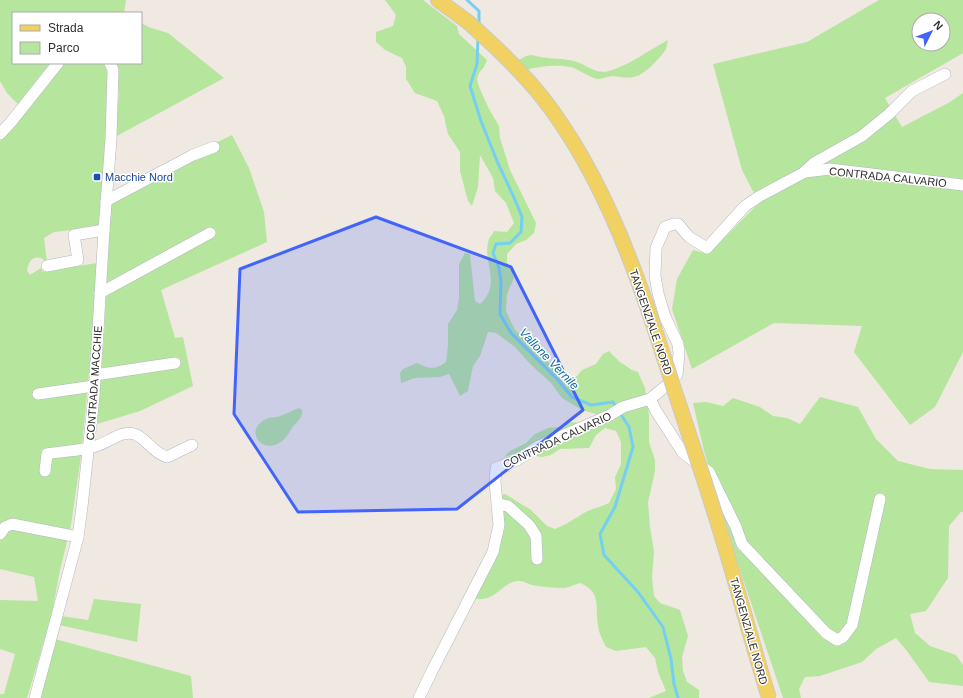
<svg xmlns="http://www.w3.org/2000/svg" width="963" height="698" font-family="Helvetica,sans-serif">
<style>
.green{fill:#b6e59e;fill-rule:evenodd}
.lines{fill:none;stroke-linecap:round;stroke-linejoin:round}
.stream{stroke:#75cff0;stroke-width:3}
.minor-casing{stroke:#b4b7c1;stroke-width:12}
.major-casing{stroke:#c9c9c9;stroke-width:16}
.minor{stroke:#fff;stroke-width:11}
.major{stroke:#f2d163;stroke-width:14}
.major-bridge-casing{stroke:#c9c9c9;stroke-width:16;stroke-linecap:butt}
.major-bridge{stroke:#f2d163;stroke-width:14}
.marked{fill:#4264fb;fill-opacity:0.2;stroke:#4264fb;stroke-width:3;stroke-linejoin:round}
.transit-dot{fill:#1a4fb4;stroke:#fff;stroke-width:1.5}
.labels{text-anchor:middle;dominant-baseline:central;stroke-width:3;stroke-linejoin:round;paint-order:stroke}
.transit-label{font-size:11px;fill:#164399;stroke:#fff;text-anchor:start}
.street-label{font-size:11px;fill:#2e2e2e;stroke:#fff}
.water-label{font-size:12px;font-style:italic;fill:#0d6fa3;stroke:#fff}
</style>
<rect width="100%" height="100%" fill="#efe9e1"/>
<g class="green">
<path d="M0,0H126L124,13H13V63H50L18,104L7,93L0,81Z"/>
<path d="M385,0H423L457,26L459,34L487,60L484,67L479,73L477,80L479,87L489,109L499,126L500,138L510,170L536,223L534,233L526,240L516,244L507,254V262L512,270L514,278L507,294L506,311L515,330L547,361L562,378L568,380L577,376L582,370L596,364L603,354L609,351L620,362L632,370L638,372L645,388L649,414V442L655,460V471L648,502L650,527L654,552L652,577L654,596L660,603L680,610L688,636L682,657L683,671L687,682L699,690V698H649L666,691L658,672L655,658L646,647L616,651L606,647C603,640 599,634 598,626C595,607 602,592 580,583C576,584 570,587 565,588C554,588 542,587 532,585C528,584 524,581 520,581C503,580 498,601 476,599L478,590L493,566L499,547L500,496L505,494L531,510L547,526L555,529C566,525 575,518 586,512C593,508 602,507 609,503L616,489L615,477L621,464V442L616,431L605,428L596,435L589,448L560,449L551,455L542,457L518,453L504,457L510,451L526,443L535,434L548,428L559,427L570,422L579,423L599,415L582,410L562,398L551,383L530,364L515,347L496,333L488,332L480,356L473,366L468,391L460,396L449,374L440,377L415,378L401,383L400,373L403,369L417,363C429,369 435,370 446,362L448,346V324L457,310L459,298V264L465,253L470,254L475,301L480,304C503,283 481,262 489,239C490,236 493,234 494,231L507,232L514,223L506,203L495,191L493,178L480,155L478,187L472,206L468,201L460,171V152L448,134L444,116L437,101L415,93L406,79V67L402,58L385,50L376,42V32L393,26L396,15Z"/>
<path d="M879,0H963V53L885,98L902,127L950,102L963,93V352L935,407L910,425L854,352L862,326L774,323L692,369L672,309L677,279L693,250L708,254L759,203L742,170L713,64L807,42ZM919,20H943V44H919Z"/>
<path d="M141,23L151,28L168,33L224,78L115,137L119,93L114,63H141Z"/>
<path d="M668,40C667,43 667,46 666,49C662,56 645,74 637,76C629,79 621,77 613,76C608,76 603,79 598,79C587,77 580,69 570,67C555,64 538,67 524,70L517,61L526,56L532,55C545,59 560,58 574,61C586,64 595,75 609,71C630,65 649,50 668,40Z"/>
<path d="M65,63H105L108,69L110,81L101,227L54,232L44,238L47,262C36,253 29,258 27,271L30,275L41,268L43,272L97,263L92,343L81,456L71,525L60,570L51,618L27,698H0V694H4L15,654L0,649V600L38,601L34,577L0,569V141L14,126Z"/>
<path d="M232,135L249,168L264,212L267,242L161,290L175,338L183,337L193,386L140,411L97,424L104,335L111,194Z"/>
<path d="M820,397L858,407L876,439L898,461L930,469L963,470V512H961L949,526L948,578L926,611L910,614L915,633L930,646L956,655L963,665V686L929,682L907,651L896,638L876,649L862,662L820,676L805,677L799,689L801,698H783L733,549L704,451L693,403L706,402L723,406L733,398L760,407L773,416L787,418L800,424Z"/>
<path d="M299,408L302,410C303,419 296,422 292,428C289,433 287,437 282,441C263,456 244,432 264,420C269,417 271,418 276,417C283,416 292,410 299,408Z"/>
<path d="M94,599L141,604L137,642L59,625L61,616L88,620Z"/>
<path d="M55,639L191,676L193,698H40Z"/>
</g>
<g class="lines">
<g class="stream">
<path d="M467,0L479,11V25"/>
<path d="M478,37L477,64L470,86L481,121L497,161L516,202L522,217L521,232L510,243L496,244L493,253L499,268L501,281L500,314L511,333L558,380L572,397L591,405L613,402L629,427L633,447L615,507L600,534L604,555L638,592L663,627L671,659L674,684L678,698"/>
</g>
<defs>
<g id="minor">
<path d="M0,134L11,122L58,63"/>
<path d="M805,171L814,163L862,136L889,114L912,91L945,74"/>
<path d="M106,201L193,155L214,147"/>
<path d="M47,266L78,260L74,235L104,230"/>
<path d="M100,293L210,233"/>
<path d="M95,375L175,363"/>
<path d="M38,394L94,386"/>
<path d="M650,399L656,411L683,453L709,472L736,527L742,544L826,633L837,640L843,637L852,625L880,499"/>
<path d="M45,471L47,454C62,451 81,451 96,446C108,443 121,430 134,434C147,438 151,452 167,457L192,445"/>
<path d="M498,504L508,506L529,525L536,536L537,559"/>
<path d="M0,534L5,527L12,524L78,537"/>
<path d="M35,698L78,537L82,507L94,396L104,230L111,139L113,70L110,63"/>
<path d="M419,698L431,673L493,552L499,525L495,482L496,468L517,460L539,446L610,415L623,407L650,399L666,386L677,375L679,354L678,344L665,317L658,293L655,276L656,248L665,227L674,224H678L689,237L707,248L745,206L760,196L805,172L830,169L963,185"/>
</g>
<path id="major" d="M438,0L468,22"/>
</defs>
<use href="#minor" class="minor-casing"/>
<use href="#major" class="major-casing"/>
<use href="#minor" class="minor"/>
<use href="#major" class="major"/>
<defs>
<path id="major-bridge" d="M468,22C494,45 520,70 542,97C610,184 643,292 676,395C690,438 705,481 718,524C736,582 751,640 769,698"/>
</defs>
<use href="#major-bridge" class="major-bridge-casing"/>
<use href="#major-bridge" class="major-bridge"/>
</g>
<path class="marked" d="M376,217L511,267L583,410L457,509L298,512L234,414L240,269Z"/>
<rect class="transit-dot" x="93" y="173" width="8" height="8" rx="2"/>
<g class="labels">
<g class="transit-label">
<text x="105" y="177">Macchie Nord</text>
</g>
<g class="street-label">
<text transform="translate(888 177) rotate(6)">CONTRADA CALVARIO</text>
<text transform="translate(651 322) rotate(71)">TANGENZIALE NORD</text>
<text transform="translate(94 383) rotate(-86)">CONTRADA MACCHIE</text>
<text transform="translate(557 440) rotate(-25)">CONTRADA CALVARIO</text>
<text transform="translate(749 631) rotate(74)">TANGENZIALE NORD</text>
</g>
<g class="water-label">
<text transform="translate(549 359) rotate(46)">Vallone Vernile</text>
</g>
</g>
<rect x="12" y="12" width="130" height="52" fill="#ffffff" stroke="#ababab"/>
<rect x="20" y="25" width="20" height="6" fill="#f2d163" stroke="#ababab"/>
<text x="48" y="32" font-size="12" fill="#2e2e2e">Strada</text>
<rect x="20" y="42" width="20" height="12" fill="#b6e59e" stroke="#ababab"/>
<text x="48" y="52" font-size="12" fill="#2e2e2e">Parco</text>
<g transform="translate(931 32) rotate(48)"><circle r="19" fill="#ffffff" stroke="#ababab"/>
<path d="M0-3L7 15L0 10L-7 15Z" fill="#4264fb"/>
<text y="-6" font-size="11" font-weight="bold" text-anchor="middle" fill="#2e2e2e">N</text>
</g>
</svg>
